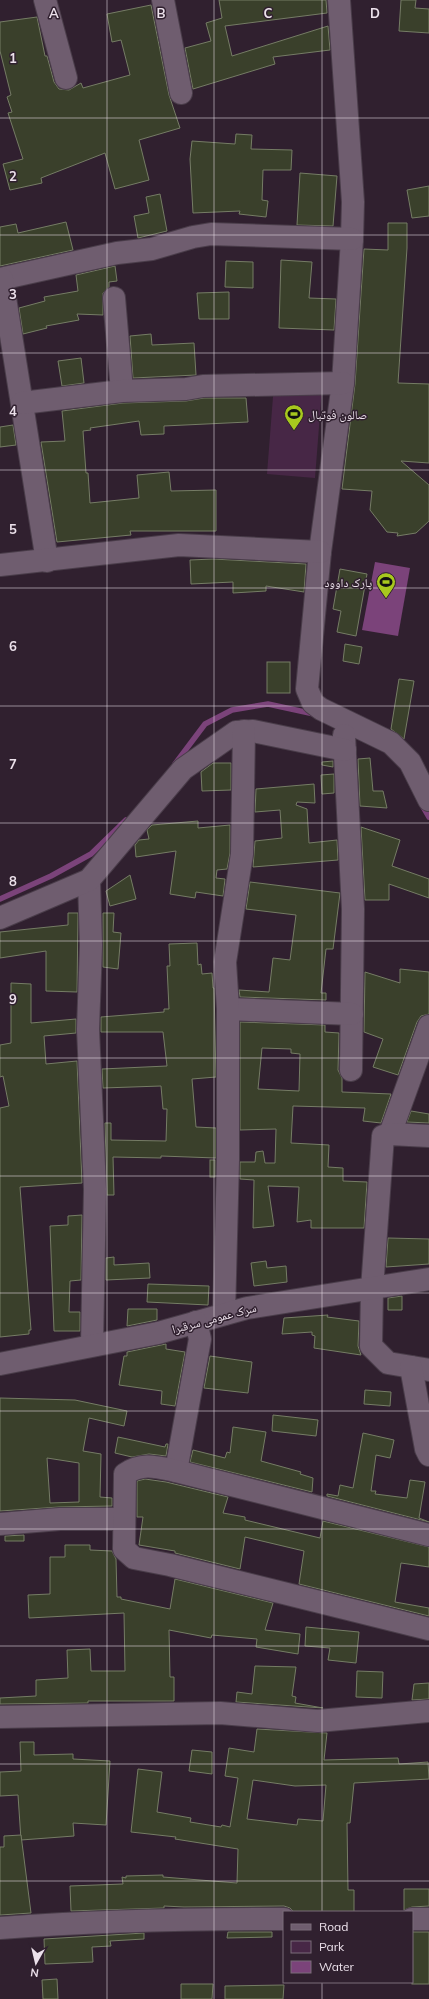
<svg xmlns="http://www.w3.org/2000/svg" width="429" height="1999" font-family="Mulish,'Noto Naskh Arabic',sans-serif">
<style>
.green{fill:#472746}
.water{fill:#7b437a}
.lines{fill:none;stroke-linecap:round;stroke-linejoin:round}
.stream{stroke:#7b437a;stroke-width:5.5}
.building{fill:#3a402b;stroke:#757c65;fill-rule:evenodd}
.street-casing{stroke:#4a3d4a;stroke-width:24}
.street{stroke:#6f5d6f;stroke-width:22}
.grid{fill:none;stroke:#ece1eb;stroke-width:1;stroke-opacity:0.55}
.labels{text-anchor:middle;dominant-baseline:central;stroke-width:3;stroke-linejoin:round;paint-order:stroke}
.poi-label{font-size:12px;fill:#ece1eb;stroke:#30202f;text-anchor:start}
.street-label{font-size:12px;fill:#ece1eb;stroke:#30202f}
.grid-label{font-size:13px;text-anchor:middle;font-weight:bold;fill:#ece1eb;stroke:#30202f;stroke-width:3;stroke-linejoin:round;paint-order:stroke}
</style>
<rect width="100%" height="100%" fill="#30202f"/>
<path class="green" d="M274,384L322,388L315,478L267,474Z"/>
<path class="water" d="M375,562L410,568L398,636L362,630Z"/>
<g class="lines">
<g class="stream">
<path d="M175,764L205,724L232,710L268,704L314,714"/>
<path d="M422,805L429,817"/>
<path d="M0,899L51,876L91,854L126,820"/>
</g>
</g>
<g class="building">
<path d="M219,0H326L327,13L225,26L232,56L328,26L330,50L273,57L275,64L193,89L185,48L211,41L206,23L222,18Z"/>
<path d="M401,0H416L415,8L429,9V33L399,31Z"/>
<path d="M151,5L169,95L180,128L139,140L149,180L115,189L105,153L41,178L42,183L10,190L3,164L23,159L8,113L12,112L7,97L11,95L0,51V22L37,17L45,56H47L54,82L59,89L69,90L81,83L83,88L130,75L121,40L112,42L107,14Z"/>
<path d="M236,134L252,135L251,149L292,150L291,170H263L262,200L268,201L266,217L239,214L240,211L193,213L190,159L192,141L235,144Z"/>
<path d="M300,173L337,176L333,226L297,225Z"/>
<path d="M429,186V216L412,218L407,190Z"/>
<path d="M160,194L167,231L138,238L134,216L149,213L146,197Z"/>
<path d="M66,222L73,250L0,266V227L16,224L18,233Z"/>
<path d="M388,223H407V248L398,383L429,384V463L401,461L429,485V521L416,533L397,536L398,533L387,532L370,510L372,491L342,489L355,384L364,249L388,250Z"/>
<path d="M281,260L312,262L309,298L336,299L334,330L279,328Z"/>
<path d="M226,261L253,262V288L225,287Z"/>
<path d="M115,266L117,281L109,282V287L103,293V315L77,314L79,320L46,326L47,328L23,334L19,308L45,301L44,297L78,291L76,275Z"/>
<path d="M229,292V319H199L197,293Z"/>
<path d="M151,334L152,345L194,343L196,375L133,378L130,336Z"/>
<path d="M81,358L84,383L62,386L58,361Z"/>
<path d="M204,398H246L248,422L164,426V434L141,435L139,421L90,428L91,430L83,431L86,473H88L90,503L139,498L137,475L169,472L171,491L216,490V531H130L131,535L57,542L41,442L65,441L62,411L123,403L186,401Z"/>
<path d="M13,425L16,445L0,447V427Z"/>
<path d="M213,559L306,564L304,592L266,586V591L233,593V582L191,584L190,560Z"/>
<path d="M340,569L367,574L356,636L337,632L341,611L333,609Z"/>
<path d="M345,644L362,647L359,664L343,661Z"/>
<rect x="267" y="662" width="23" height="31"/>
<path d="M399,679L414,681L404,739L391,729Z"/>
<path d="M370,758L373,791H383L387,808L360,806L358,759Z"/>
<path d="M333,761V767L322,765V762Z"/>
<path d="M213,763H231V790L202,791L201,772Z"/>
<path d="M334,774V793L322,794L321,775Z"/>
<path d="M314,784L315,803L297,802L296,805L307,809L309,843L337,840L338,860L253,867L255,841L282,838L280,810L255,812L256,789Z"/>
<path d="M198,821V828L230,825V853L227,869L217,870L216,878L225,879L223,896L196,892L195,898L170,894L176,851L136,857L135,845L139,840L149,839L147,830L152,825Z"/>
<path d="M361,827L400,840L392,866L429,879V898L389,884V900H365Z"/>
<path d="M130,875L136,899L110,906L106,891Z"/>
<path d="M250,882L340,893L333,949H326L321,993H326V1000L240,997L239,990L269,992L273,958L290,960L296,915L246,909Z"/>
<path d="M68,913H78L77,992L46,991V951L0,958V932L68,925Z"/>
<path d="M103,913H114L113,932L121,933L118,969L103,967Z"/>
<path d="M197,943L198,965L201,964L202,974L212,973L213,988H214L216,1077L192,1079L196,1127L216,1128V1158L161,1156V1158L113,1157L114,1195H107L105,1123H111V1140L166,1141L167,1109H163L161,1086L103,1088L102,1069L167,1066L163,1032H101V1017L164,1012V1009H169L167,966H170L169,944Z"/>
<path d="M400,969L429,972V1014L421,1016L417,1022L398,1075L373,1067L383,1039L364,1032L365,972L400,983Z"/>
<path d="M11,983L31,984V1023L76,1019V1033L44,1036L46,1064L77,1061L82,1183L20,1187L31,1330H29V1334L0,1337V1108L9,1106L3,1076L0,1077V1045L11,1043Z"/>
<path d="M240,1022L325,1025V1032L339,1033L338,1070L342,1078V1092L391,1094L381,1123L363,1121L365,1108L293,1106L291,1143L329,1145L328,1167L343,1168V1181L367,1182L364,1228H311V1220L297,1222L299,1187L268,1186L274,1226L253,1228L254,1180L240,1179V1162H255L256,1152L263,1151L265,1163H275L276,1129L240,1130ZM262,1048L291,1049V1053L300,1054L299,1091L258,1089Z"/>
<path d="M411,1111L429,1114V1123L407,1122Z"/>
<rect x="210" y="1160" width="5" height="17"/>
<path d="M82,1215L81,1280L70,1281L69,1312H80V1331H54L50,1226L68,1225V1216Z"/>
<path d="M388,1238L429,1239V1264L386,1267Z"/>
<path d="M114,1257V1265L149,1263L150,1278L106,1280V1258Z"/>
<path d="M266,1261L267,1268L286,1266L287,1282L254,1286L251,1263Z"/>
<path d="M148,1284L209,1286L208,1305L147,1302Z"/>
<path d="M402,1296V1310H388V1298Z"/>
<path d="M128,1309H157V1320L127,1326Z"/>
<path d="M328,1315L327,1317L359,1321L358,1346L361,1355L314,1348L315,1336L312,1335V1332L282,1334L284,1318Z"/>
<path d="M166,1344V1349L185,1352L175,1406L161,1404L162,1391L119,1385L124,1356H127V1352Z"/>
<path d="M210,1356L252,1362L248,1393L204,1388Z"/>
<path d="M365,1390L391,1392L390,1406L364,1404Z"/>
<path d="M0,1398L75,1400L127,1411L124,1426L89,1418L83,1451L101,1454L100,1497L112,1498V1506L59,1507L0,1511ZM47,1458L79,1463V1502L50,1503Z"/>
<path d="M273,1415L318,1420L316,1436L272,1431Z"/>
<path d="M233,1427L266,1432L261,1461L301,1472L300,1474L313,1478L312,1492L190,1462L193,1450L225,1458L227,1452L230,1453Z"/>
<path d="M363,1433L394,1440L390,1458L376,1455L371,1491H376L375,1494L407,1498L410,1480L425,1482L419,1518L429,1522L327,1496V1494L338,1496L340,1485L353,1488Z"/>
<path d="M118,1437L165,1447L166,1444H168L166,1456L149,1454L132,1457L115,1453Z"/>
<path d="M145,1479L166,1482L228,1497L223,1513L245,1517V1520L320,1538L323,1521L429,1547V1567L401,1563L395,1602L429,1608V1616L299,1584L304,1551L245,1537L240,1569L175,1553V1551L139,1545L143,1517H137V1481Z"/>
<path d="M24,1535V1541H5V1536Z"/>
<path d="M65,1545H90V1550L112,1551L116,1559L117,1597H121V1599L170,1609L175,1579L273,1603L265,1630L300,1634L298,1654L256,1647L257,1639L212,1635L211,1638L169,1630L170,1677H174V1701H88V1703L0,1704V1698L36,1696V1680L68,1678L67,1650L90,1649L91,1671H125L124,1613L29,1618L28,1595L50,1594V1557H65Z"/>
<path d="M306,1627L359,1632L356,1663L328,1660L330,1648L305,1646Z"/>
<path d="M255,1666L296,1667L292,1696L296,1697L295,1703L323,1708L236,1702L237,1692L252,1694Z"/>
<path d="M357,1671L383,1672L382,1698L356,1697Z"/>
<path d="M429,1683V1699L412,1700L414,1684Z"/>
<path d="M257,1729L327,1733L324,1760L398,1758L399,1764L428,1762L429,1779L354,1783L350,1823H347L348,1890H354V1912H294L290,1908L284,1906L184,1907L164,1906V1908L71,1911L70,1886L123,1884L122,1877L126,1878V1876L163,1875V1877L237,1883L238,1849L175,1839L176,1837L131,1832L138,1769L162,1772L157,1812L191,1818L190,1822L221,1827L222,1825L230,1827L238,1778L225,1776L229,1748L254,1752ZM253,1780L295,1786L326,1785L323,1821L298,1819L297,1825L247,1819Z"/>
<path d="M20,1742H34V1755L73,1754V1759L110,1761L106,1825L73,1823L74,1836L21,1840L18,1795L0,1796V1772L21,1771Z"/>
<path d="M192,1750L212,1752V1774L189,1771Z"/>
<path d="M21,1835L31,1913L0,1915V1847H4V1836Z"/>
<path d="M404,1889H429V1906L412,1907L404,1910Z"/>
<path d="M228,1932H272V1937L227,1938Z"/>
<rect x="412" y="1932" width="17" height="52"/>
<path d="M144,1933V1939L110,1941L111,1946L92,1947L93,1962L45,1964L44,1939Z"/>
<path d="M57,1979L58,1999H43L42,1980Z"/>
<path d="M181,1984H213L212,1999H181Z"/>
<path d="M284,1985L283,1999H225V1986Z"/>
</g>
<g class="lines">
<defs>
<g id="street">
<path d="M45,0L66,78"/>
<path d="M163,0L181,93"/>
<path d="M339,0L353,202L352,239L343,383L320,552L307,689L313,703L321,709L391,743L410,762L429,800"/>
<path d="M0,279L117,253L152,249L193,237L211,234L352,239"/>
<path d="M2,279L47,561"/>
<path d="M114,298L122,391"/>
<path d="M22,403L122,391L186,389L203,386L343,383"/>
<path d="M0,565L179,545L320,552"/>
<path d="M344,735L353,909L351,1070"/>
<path d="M89,880L91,945L88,1029L95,1189L92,1345"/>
<path d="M0,918L89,880L183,769L236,732L253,731L345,750"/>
<path d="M228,1009L352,1014"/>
<path d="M390,1134L429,1026"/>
<path d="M429,1136L390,1134L383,1136L372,1289L371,1346L388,1363L429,1370"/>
<path d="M224,1314L228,1160V1009L225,962L242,854L244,731"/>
<path d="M0,1364L158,1333L247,1308L429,1279"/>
<path d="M411,1367L426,1449L429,1455"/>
<path d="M176,1471L200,1339L196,1322"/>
<path d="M0,1524L60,1519H123"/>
<path d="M429,1535L176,1471C157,1467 142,1462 125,1474L124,1549L134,1558L170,1565L429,1629"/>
<path d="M0,1717L220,1713L318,1721L429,1711"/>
<path d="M412,1919H429"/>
<path d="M0,1928C95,1921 189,1919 284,1919"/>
</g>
</defs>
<use href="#street" class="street-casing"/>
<use href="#street" class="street"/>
</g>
<path class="grid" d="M107,0V1999M214,0V1999M322,0V1912M0,118H429M0,235H429M0,353H429M0,470H429M0,588H429M0,706H429M0,823H429M0,941H429M0,1058H429M0,1176H429M0,1293H429M0,1411H429M0,1529H429M0,1646H429M0,1764H429M0,1881H429M322,1982V1999"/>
<defs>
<symbol id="stadium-pin" viewBox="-11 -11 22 30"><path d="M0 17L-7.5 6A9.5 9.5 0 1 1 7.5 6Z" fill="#a7c81e" stroke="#30202f"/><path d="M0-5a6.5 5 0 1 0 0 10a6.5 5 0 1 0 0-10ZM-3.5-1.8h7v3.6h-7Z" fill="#111"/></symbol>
</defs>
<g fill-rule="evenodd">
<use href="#stadium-pin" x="283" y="403" width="22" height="30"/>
<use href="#stadium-pin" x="375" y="571" width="22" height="30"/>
</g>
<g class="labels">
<g class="poi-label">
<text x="308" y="414">صالون فوتبال</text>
<text x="372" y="582" text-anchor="end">پارک داوود</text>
</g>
<g class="street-label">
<text transform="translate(214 1318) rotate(-15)">سرک عمومی سرقبرا</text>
</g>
</g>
<g class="grid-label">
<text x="54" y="18">A</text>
<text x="161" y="18">B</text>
<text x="268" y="18">C</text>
<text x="375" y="18">D</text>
<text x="13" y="63">1</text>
<text x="13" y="181">2</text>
<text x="13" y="299">3</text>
<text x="13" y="416">4</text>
<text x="13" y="534">5</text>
<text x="13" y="651">6</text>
<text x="13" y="769">7</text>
<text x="13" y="886">8</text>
<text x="13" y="1004">9</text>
</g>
<rect x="283" y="1911" width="130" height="72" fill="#30202f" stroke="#7b6d7a"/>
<rect x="291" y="1924" width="20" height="6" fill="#6f5d6f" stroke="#7b6d7a"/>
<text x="319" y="1931" font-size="12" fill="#ece1eb">Road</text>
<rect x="291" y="1941" width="20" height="12" fill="#472746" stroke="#7b6d7a"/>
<text x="319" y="1951" font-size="12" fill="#ece1eb">Park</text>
<rect x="291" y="1961" width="20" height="12" fill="#7b437a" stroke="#7b6d7a"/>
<text x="319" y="1971" font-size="12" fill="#ece1eb">Water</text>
<g transform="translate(36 1963) rotate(188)" stroke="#30202f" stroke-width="3" paint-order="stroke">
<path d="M0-3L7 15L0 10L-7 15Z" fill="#ece1eb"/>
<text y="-6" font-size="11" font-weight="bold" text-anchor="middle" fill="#ece1eb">N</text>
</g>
</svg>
